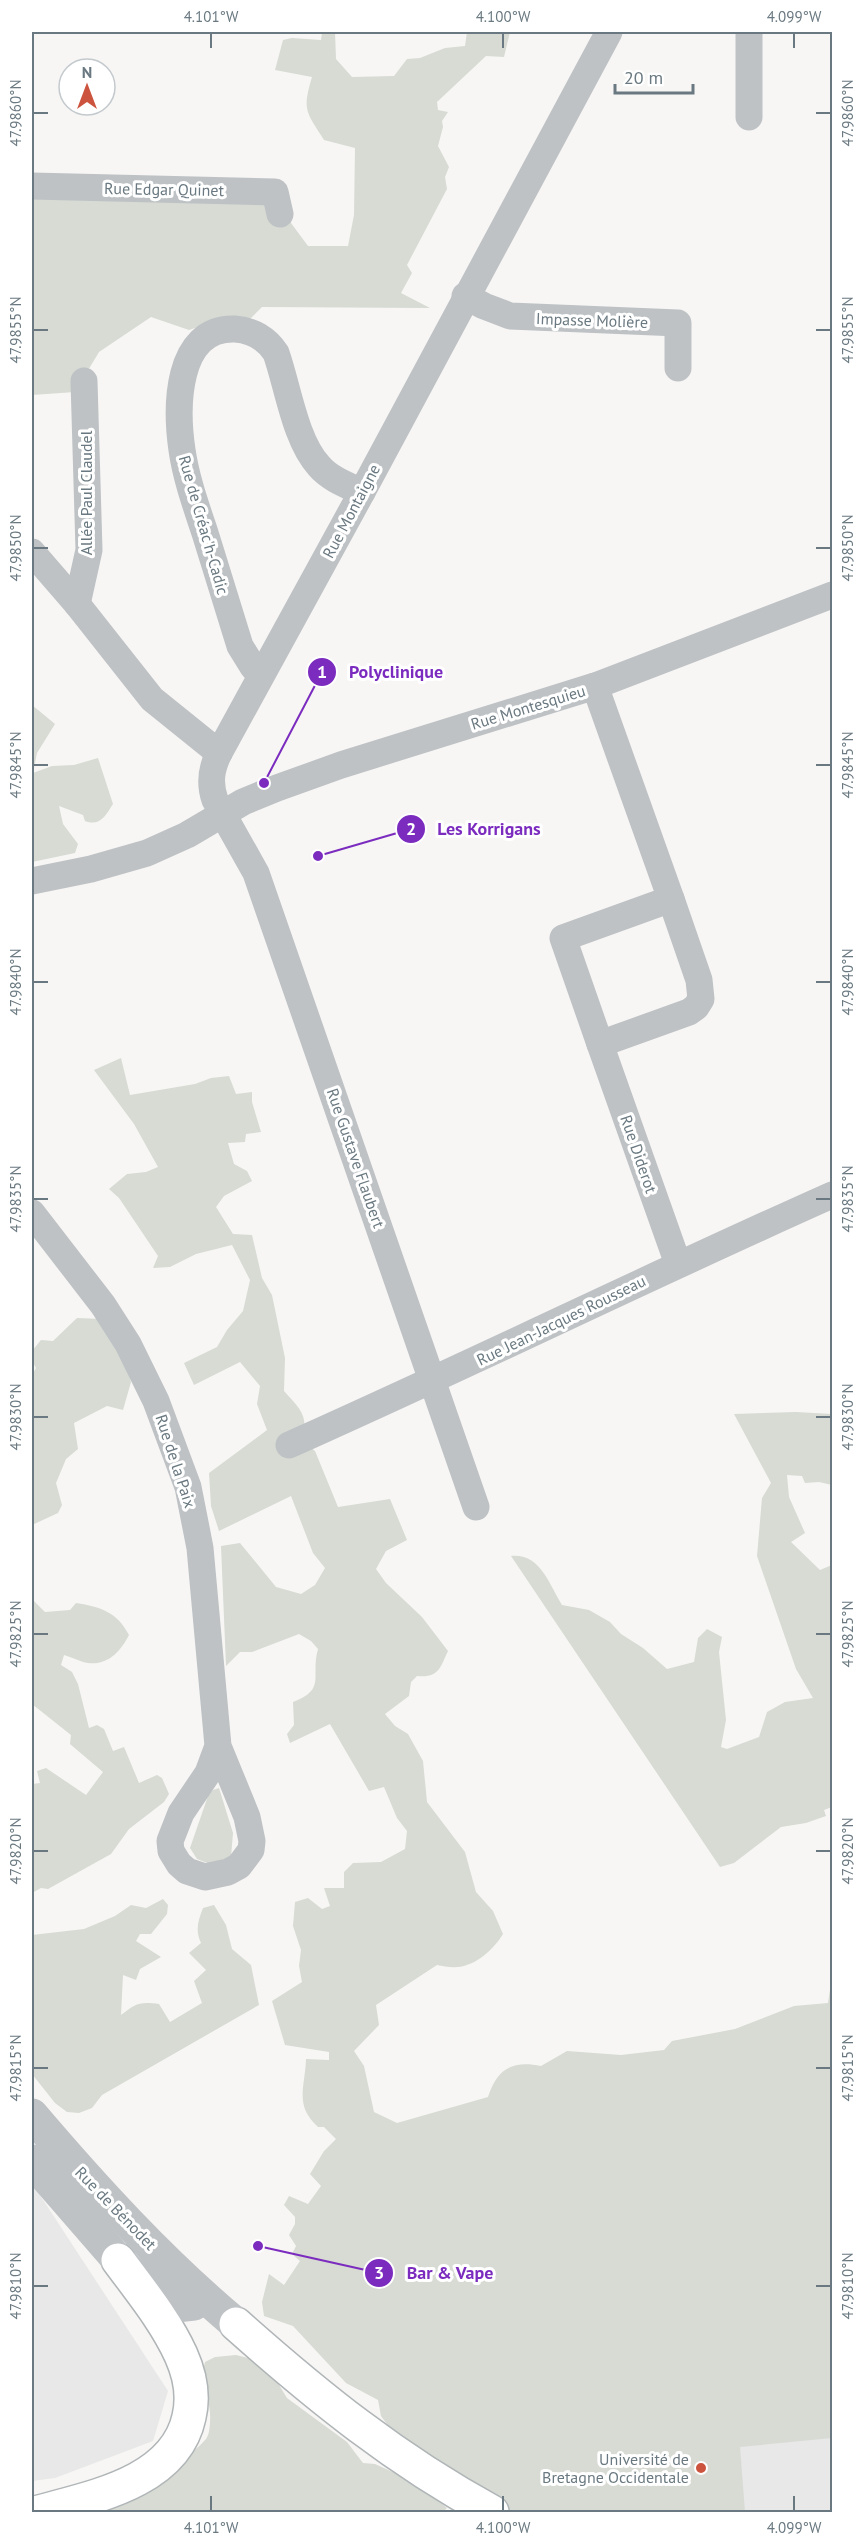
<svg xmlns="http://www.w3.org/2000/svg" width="864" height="2544" font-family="'PT Sans',sans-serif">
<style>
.built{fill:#e7e8e7}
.green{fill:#d7dbd4}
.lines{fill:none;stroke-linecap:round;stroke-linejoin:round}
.primary-casing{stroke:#b0b5b7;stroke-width:36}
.minor{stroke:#bec2c5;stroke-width:27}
.tertiary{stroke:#bec2c5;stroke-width:33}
.primary{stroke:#fff;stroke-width:33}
.ticks{fill:none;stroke:#6a7981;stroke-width:2}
.poi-dot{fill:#cc543f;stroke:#fff;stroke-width:2}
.labels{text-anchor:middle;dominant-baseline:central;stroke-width:6;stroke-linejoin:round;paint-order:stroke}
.street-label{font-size:16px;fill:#6a7981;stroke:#fff}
.poi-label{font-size:16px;fill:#6a7981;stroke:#fff;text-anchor:end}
.leader{fill:none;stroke:#7b2cbf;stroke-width:2}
.callout-dot{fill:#7b2cbf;stroke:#fff;stroke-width:2}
.mark-label{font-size:18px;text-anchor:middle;font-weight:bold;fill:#fff}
.callout-label{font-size:18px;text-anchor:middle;font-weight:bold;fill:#7b2cbf;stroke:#fff;stroke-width:6;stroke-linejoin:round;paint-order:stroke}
.neatline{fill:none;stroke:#6a7981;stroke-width:2}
.ticks-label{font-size:15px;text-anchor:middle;fill:#6a7981}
</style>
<rect width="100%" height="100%" fill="#f7f6f4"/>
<g class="built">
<path d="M32,2183L168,2391L153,2441L55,2478L32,2481Z"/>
<path d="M832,2405V2512H663L677,2439Z"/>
</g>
<g class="green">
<path d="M322,32H335L336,59L352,77L394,76L407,59L420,58L445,48L465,46L467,32H510L504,57L486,56L437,102L438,110L448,112L442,121L443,127L438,146L449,167L445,177L447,189L407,265L412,273L401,293L430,308L262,307L250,319H221L189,330L151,317L99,352L75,392L32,395V195L291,205V223L308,246H348L354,215L355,148L324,140C306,111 302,111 312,77L275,70L283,40L292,38L321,40Z"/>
<path d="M32,705L55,724L37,753L33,773L52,766L74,765L98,758L113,804C106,815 100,827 85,821L83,815L59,806L63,824L78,844L75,853L32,862Z"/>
<path d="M121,1058L130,1095L195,1084L211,1078L229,1076L236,1094L252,1092V1102L261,1132L246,1134L245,1142L228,1143L234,1164L247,1171L252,1181L224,1196L216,1207L233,1234L252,1235L262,1278L272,1295L285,1358L284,1391C301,1410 308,1414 303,1441L315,1451L338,1507L390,1499L407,1540L386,1551L376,1569L386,1583L422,1617L448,1651C440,1668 439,1678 417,1676L411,1682L409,1696L385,1714L395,1726L408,1734L423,1761L427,1802L465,1852L476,1892L493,1911L503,1934C494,1949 476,1966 457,1967C451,1968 443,1966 437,1965L376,2005L379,2025L354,2051L364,2066L374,2112L397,2123L488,2097C497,2069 512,2060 541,2066L567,2051L621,2055L664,2050L672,2041L735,2029L794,2006L828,2003L832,1976V2438L740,2447L745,2512H514L502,2507L424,2488L447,2508L443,2512H77C115,2493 178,2471 206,2439C209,2435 210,2427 210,2421C212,2398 198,2387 205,2362L215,2357L236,2355L252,2359L276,2380L287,2398L347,2442L363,2463L375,2464L410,2480L397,2438L381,2416L378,2400L346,2383L293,2326L264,2316L262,2302L269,2274L284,2285L300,2261L292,2254L296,2246L289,2235L295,2224V2217L284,2205L289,2196L308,2204L321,2186L310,2174L324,2151L336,2139L324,2127H318C294,2105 305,2088 306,2059L329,2060V2052L285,2045L272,2001L302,1982L299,1966L301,1950L293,1926L295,1902L308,1898L322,1909L330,1906L324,1888H344V1872L353,1863L381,1862L405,1849L407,1831L397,1818L384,1787L369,1791L330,1724L290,1743L287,1734L294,1725L293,1702C327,1689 310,1677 318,1649L311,1641L299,1634L252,1652H240L226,1666L221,1546L240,1543L276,1587L301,1594L315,1585L325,1568L313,1553L291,1496L219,1531L211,1506L209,1473L267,1430L257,1404L260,1386L240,1362L194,1385L184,1363L217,1347L227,1330L243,1311L250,1280L232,1245L196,1254L170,1267L153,1268L158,1256L119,1198L109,1189L127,1174L146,1172L158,1167L134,1124L94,1070Z"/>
<path d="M77,1318L102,1319L120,1347L131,1382L123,1410L107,1406L74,1423L78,1449L66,1459L56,1483L62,1505L58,1513L32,1525V1375L36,1368L32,1361V1351L41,1340L53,1341Z"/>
<path d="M796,1412L832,1414V1485L819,1482L805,1483L802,1476L787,1475L789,1497L805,1533L791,1542L820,1570L832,1565V1807L824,1810L826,1816L806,1823L781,1827L734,1863L720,1867L511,1556C540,1553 549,1584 562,1605L589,1610L610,1622L621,1634L643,1648L667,1669L694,1662L698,1638L707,1629L722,1637L719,1652L726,1720L721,1747L727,1749L759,1737L767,1712L785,1702L813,1698L796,1669L757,1556L762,1498L771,1483L734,1414Z"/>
<path d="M32,1599L45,1612L70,1610L76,1603C101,1607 117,1612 129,1635C120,1653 105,1668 83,1662C77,1660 71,1657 64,1655L61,1665L72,1672L78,1684L89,1728L97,1725L104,1729L113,1751L124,1747L139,1783L157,1775L162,1778L169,1794L164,1802L129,1829L111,1854L48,1889L41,1888L32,1893V1784L40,1783L37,1771L46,1768L86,1795L103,1772L70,1744L71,1735L32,1704Z"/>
<path d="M219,1788L233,1833L231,1857L210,1864L197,1859L190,1848L208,1796L213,1790Z"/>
<path d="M163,1899L168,1905L167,1914L151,1934H140L136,1941L161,1957L140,1969L136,1980L123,1975L121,2015C135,2004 139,2001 159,2004L170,2022L202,2003L194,1981L206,1970L189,1953L201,1943C195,1930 198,1921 203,1908L214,1905L226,1925L232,1949L251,1965L259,2005L102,2095L92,2108L79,2113L67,2112L55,2103L32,2074V1935L84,1929L115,1916L131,1905L146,1908Z"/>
</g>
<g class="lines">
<defs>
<g id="primary">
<path d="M236,2324C317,2396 396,2460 492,2512"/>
<path d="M39,2512C93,2497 175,2482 189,2417C194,2396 190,2375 181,2355C165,2320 140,2290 118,2260"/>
</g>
</defs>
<use href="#primary" class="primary-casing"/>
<g class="minor">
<path d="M749,32V117"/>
<path d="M32,186L275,192L280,214"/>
<path d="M465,296L484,306L510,316L678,323V368"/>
<path d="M32,552L77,604L152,699L219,753"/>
<path d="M77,604L89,550L84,381"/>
<path d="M261,674L253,667L240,646C228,608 217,571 205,533C196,506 186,478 182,450C176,409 175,327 235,329C252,330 267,339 276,353C288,387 295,440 319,466C330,479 347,485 362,492"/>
<path d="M595,686L671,899L563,938L600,1044"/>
<path d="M32,881L91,869L147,853L187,835L243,802L277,788L341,765L595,686L832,595"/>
<path d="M671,899L699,980L701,999L696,1007L689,1012L600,1044L678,1264"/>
<path d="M32,1213L103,1305L128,1344L156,1401L188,1487L200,1548L218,1746L247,1817L252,1841L251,1850L239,1866L228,1872L205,1877L187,1871L179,1864L171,1851L170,1841L181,1813L208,1773L218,1746"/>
<path d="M289,1445C471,1364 650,1276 832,1195"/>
<path d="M476,1507L256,873L215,800C209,783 211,769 219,753L362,492L609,32"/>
</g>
<g class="tertiary">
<path d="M32,2115C95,2189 161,2261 236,2324"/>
<path d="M32,2161L118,2260L159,2297L176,2306L194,2304L204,2297"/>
</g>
<use href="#primary" class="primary"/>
</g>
<path class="ticks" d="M211,33V48M503,33V48M794,33V48M33,113H48M816,113H831M33,330H48M816,330H831M33,548H48M816,548H831M33,765H48M816,765H831M33,982H48M816,982H831M33,1199H48M816,1199H831M33,1417H48M816,1417H831M33,1634H48M816,1634H831M33,1851H48M816,1851H831M33,2068H48M816,2068H831M33,2286H48M816,2286H831M211,2496V2511M503,2496V2511M794,2496V2511"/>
<circle class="poi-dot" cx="701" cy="2468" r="6"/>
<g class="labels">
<g class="street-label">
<text transform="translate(164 189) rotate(1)">Rue Edgar Quinet</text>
<text transform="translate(592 320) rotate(2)">Impasse Molière</text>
<text transform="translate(86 493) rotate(-90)">Allée Paul Claudel</text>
<text transform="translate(351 511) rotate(-62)">Rue Montaigne</text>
<text transform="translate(204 525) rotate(74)">Rue de Créac'h-Cadic</text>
<text transform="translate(528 707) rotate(-17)">Rue Montesquieu</text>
<text transform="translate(639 1154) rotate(71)">Rue Diderot</text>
<text transform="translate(356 1158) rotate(71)">Rue Gustave Flaubert</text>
<text transform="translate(561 1320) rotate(-26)">Rue Jean-Jacques Rousseau</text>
<text transform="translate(176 1461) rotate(72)">Rue de la Paix</text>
<text transform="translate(116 2208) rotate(46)">Rue de Bénodet</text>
</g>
<g class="poi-label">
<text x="689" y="2459">Université de<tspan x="689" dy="18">Bretagne Occidentale</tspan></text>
</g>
</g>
<path class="leader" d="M264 783L322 672M318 856L411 829M258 2246L379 2273"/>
<g class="callout-dot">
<circle cx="264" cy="783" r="6"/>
<circle cx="318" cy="856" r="6"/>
<circle cx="258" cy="2246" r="6"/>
<circle cx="322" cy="672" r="15"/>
<circle cx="411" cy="829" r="15"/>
<circle cx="379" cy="2273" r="15"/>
</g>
<g class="mark-label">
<text x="322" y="678">1</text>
<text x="411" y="835">2</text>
<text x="379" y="2279">3</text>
</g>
<g class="callout-label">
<text x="396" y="678">Polyclinique</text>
<text x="489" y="835">Les Korrigans</text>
<text x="450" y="2279">Bar &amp; Vape</text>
</g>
<rect width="864" height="2544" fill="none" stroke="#ffffff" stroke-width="66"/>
<g transform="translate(87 87)"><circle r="28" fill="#ffffff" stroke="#c3c9cd" stroke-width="1.5"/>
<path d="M0-4.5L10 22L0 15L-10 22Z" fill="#cc543f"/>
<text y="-9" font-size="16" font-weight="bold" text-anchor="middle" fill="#6a7981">N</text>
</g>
<path d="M615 84v9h78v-9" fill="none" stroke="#6a7981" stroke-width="3"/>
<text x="624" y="84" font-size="18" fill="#6a7981" stroke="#ffffff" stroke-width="4.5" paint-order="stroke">20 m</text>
<rect x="33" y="33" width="798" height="2478" class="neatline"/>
<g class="ticks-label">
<text x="211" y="22">4.101°W</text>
<text x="503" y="22">4.100°W</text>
<text x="794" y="22">4.099°W</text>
<text transform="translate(16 113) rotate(-90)" y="5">47.9860°N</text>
<text transform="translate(848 113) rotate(-90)" y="5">47.9860°N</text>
<text transform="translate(16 330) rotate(-90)" y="5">47.9855°N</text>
<text transform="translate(848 330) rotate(-90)" y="5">47.9855°N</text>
<text transform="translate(16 548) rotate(-90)" y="5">47.9850°N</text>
<text transform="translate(848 548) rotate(-90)" y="5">47.9850°N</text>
<text transform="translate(16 765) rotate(-90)" y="5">47.9845°N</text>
<text transform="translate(848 765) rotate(-90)" y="5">47.9845°N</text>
<text transform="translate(16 982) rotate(-90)" y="5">47.9840°N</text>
<text transform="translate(848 982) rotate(-90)" y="5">47.9840°N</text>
<text transform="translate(16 1199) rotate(-90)" y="5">47.9835°N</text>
<text transform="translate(848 1199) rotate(-90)" y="5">47.9835°N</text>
<text transform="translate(16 1417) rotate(-90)" y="5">47.9830°N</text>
<text transform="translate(848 1417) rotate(-90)" y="5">47.9830°N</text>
<text transform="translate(16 1634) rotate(-90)" y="5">47.9825°N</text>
<text transform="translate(848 1634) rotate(-90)" y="5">47.9825°N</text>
<text transform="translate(16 1851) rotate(-90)" y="5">47.9820°N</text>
<text transform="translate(848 1851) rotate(-90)" y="5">47.9820°N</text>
<text transform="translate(16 2068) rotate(-90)" y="5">47.9815°N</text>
<text transform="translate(848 2068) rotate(-90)" y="5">47.9815°N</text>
<text transform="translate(16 2286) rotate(-90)" y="5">47.9810°N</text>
<text transform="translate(848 2286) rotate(-90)" y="5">47.9810°N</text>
<text x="211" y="2533">4.101°W</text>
<text x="503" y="2533">4.100°W</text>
<text x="794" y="2533">4.099°W</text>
</g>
</svg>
